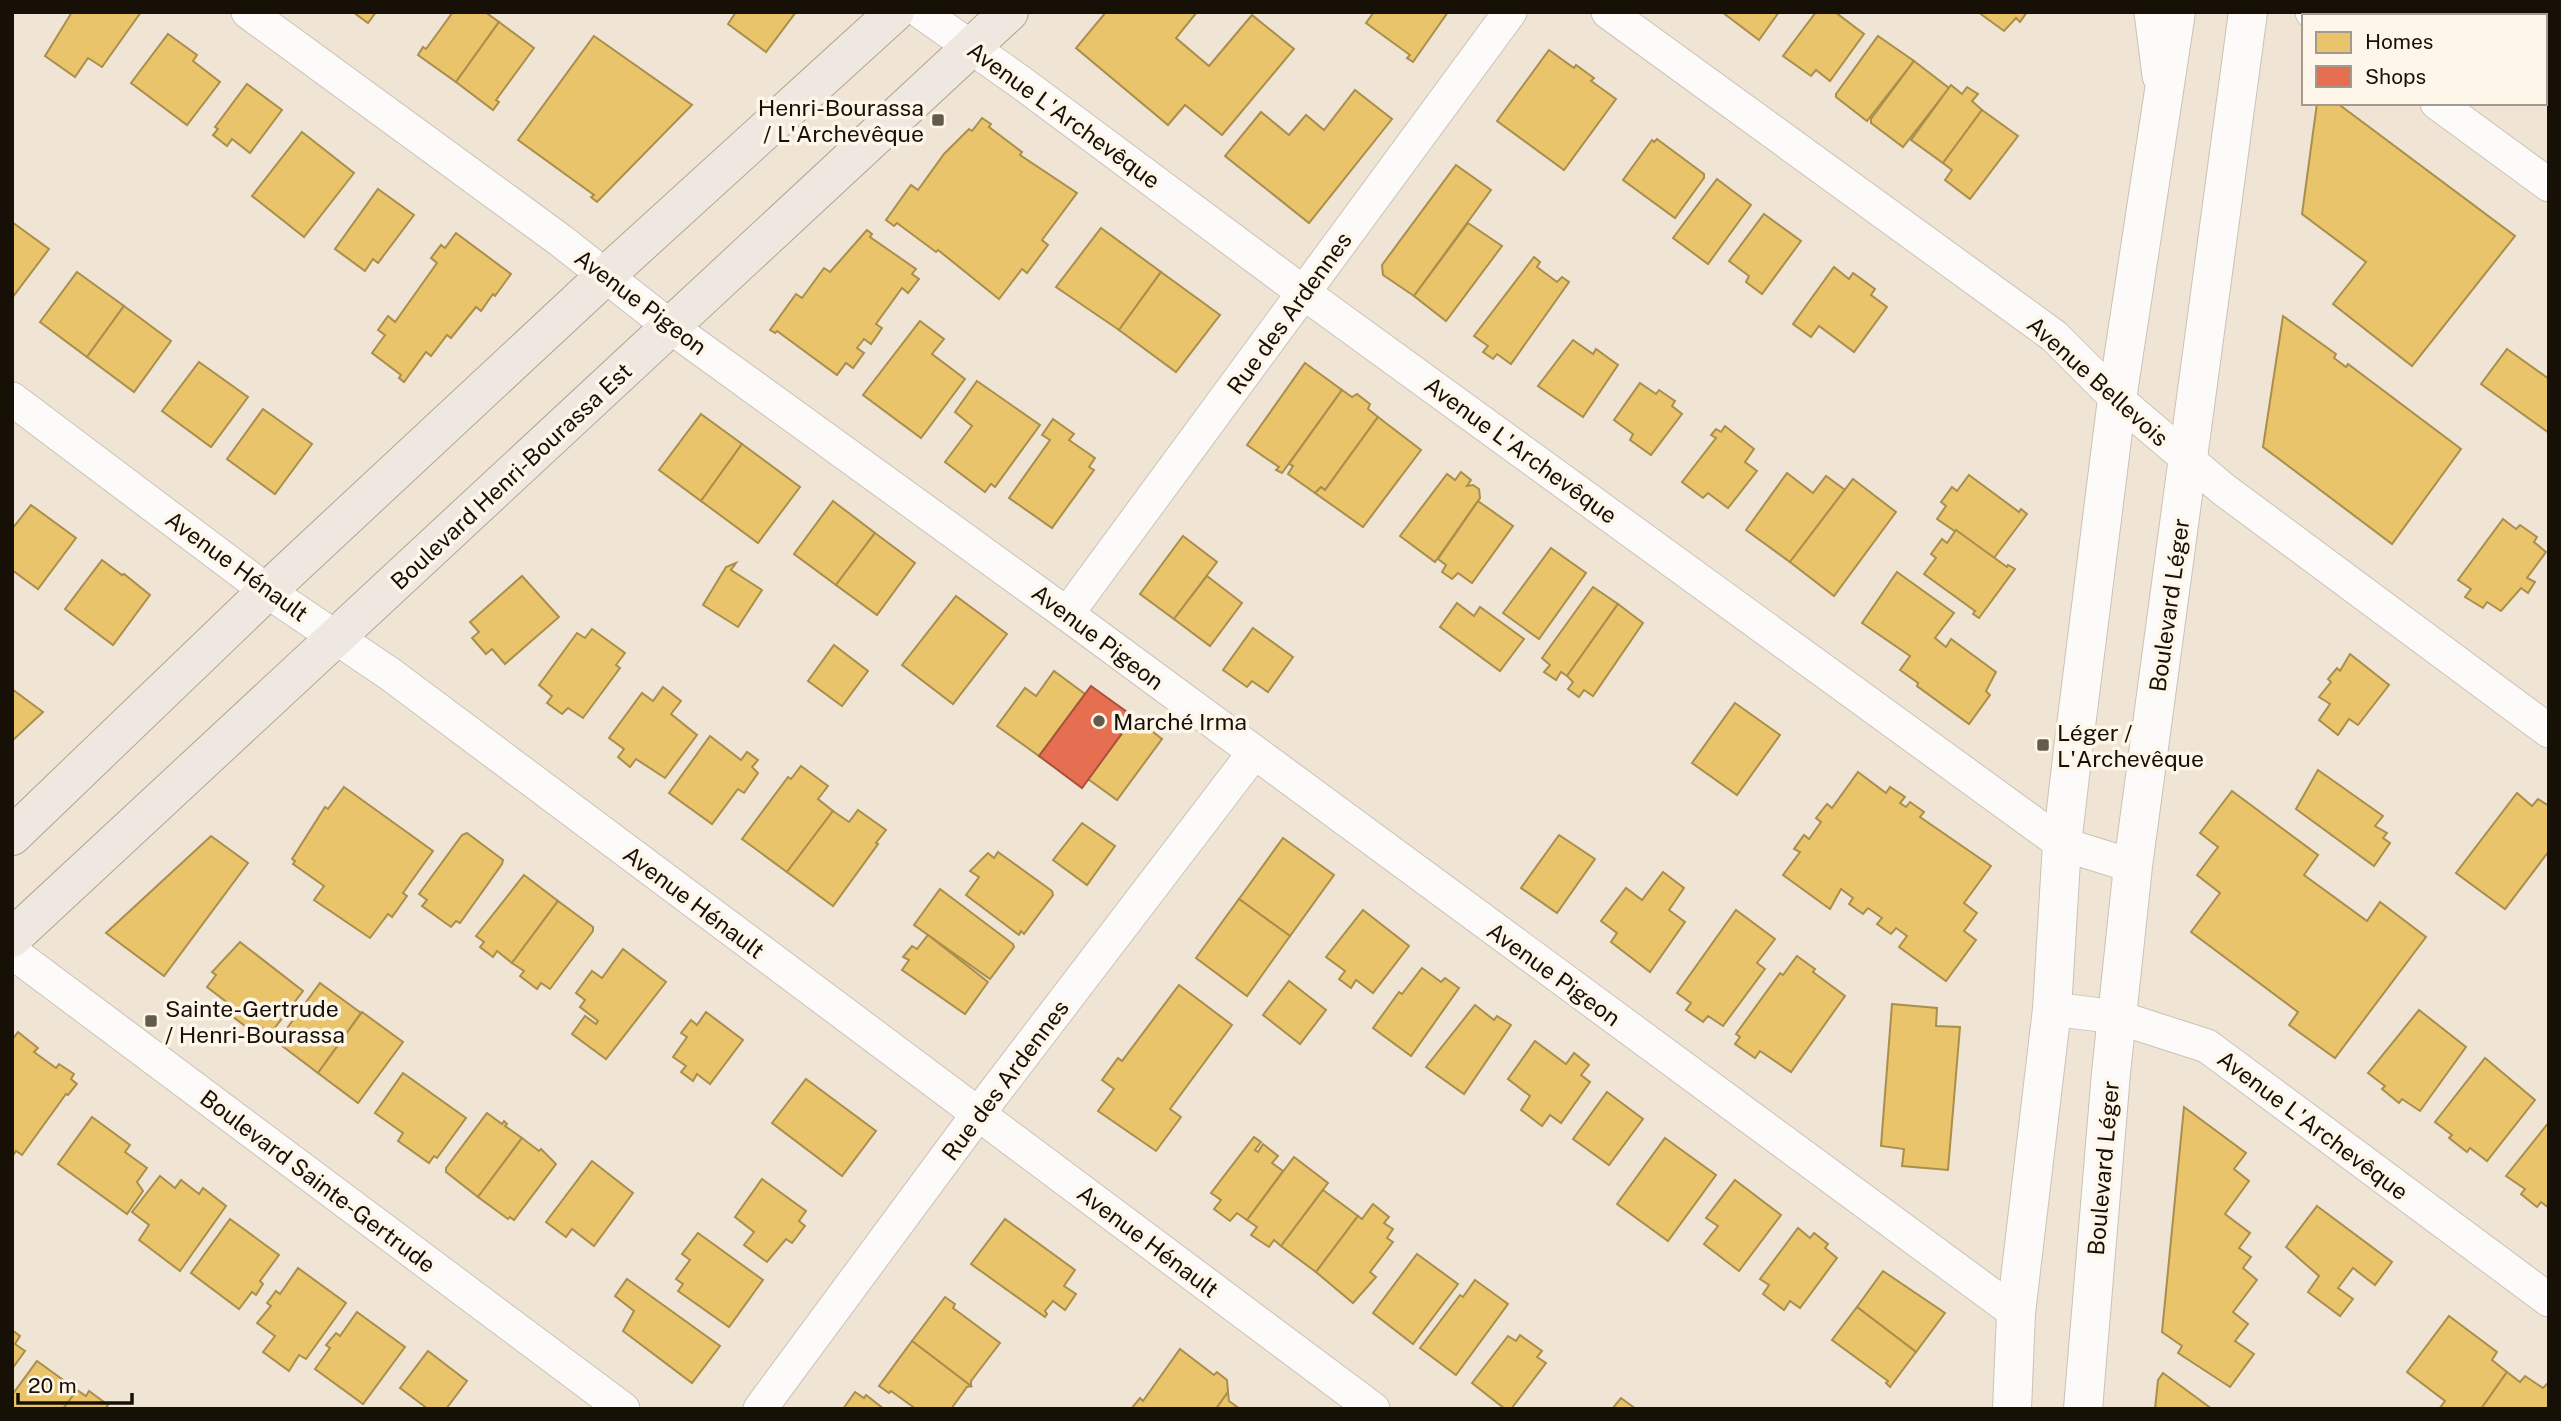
<svg xmlns="http://www.w3.org/2000/svg" width="2561" height="1421" font-family="'Public Sans',sans-serif">
<style>
.homes{fill:#e9c46a;stroke:#aa8e4c;stroke-width:2}
.shops{fill:#e76f51;stroke:#a9523a;stroke-width:2}
.lines{fill:none;stroke-linecap:round;stroke-linejoin:round}
.street-casing{stroke:#cac2b6;stroke-width:35}
.secondary-casing{stroke:#cac2b6;stroke-width:40}
.primary-casing{stroke:#b1a592;stroke-width:40}
.street{stroke:#fdfbf9;stroke-width:33}
.secondary{stroke:#fdfbf9;stroke-width:38}
.primary{stroke:#eee8e0;stroke-width:38}
.poi-dot{fill:#635b4e;stroke:#fff6ea;stroke-width:2.5}
.labels{text-anchor:middle;dominant-baseline:central;stroke-width:7;stroke-linejoin:round;paint-order:stroke}
.poi-label{font-size:23px;fill:#171006;stroke:#fff6ea;text-anchor:start}
.street-label{font-size:23px;fill:#171006;stroke:#fff6ea}
</style>
<rect width="100%" height="100%" fill="#f0e5d5"/>
<g class="homes">
<path d="M72,12H141L102,67L88,58L75,77L45,56Z"/>
<path d="M353,12H376L368,23Z"/>
<path d="M453,12H485L499,22L456,82L418,55L423,47L426,49Z"/>
<path d="M736,12H796L766,52L728,24Z"/>
<path d="M1106,12H1197L1176,38L1209,66L1252,15L1294,49L1222,135L1185,105L1168,125L1076,48Z"/>
<path d="M1374,12H1448L1413,62L1407,58L1410,55L1366,23Z"/>
<path d="M1722,12H1779L1759,40Z"/>
<path d="M1816,12H1835L1864,34L1830,81L1816,70L1811,76L1783,56Z"/>
<path d="M1978,12H2027L2020,22L2016,18L2004,31Z"/>
<path d="M499,22L534,48L496,100L499,102L493,110L456,82Z"/>
<path d="M168,34L197,55L193,61L220,82L187,125L131,83Z"/>
<path d="M594,36L692,105L597,202L591,197L594,195L518,140Z"/>
<path d="M1878,36L1914,61L1867,121L1836,97V94Z"/>
<path d="M1549,50L1574,68L1576,65L1594,78L1591,81L1616,99L1564,170L1497,121Z"/>
<path d="M1914,61L1949,88L1903,147L1871,123V119Z"/>
<path d="M247,84L282,110L250,153L232,139L227,146L213,135L218,129L215,127Z"/>
<path d="M1951,85L1962,94L1967,87L1978,94L1972,101L1982,110L1943,163L1911,140Z"/>
<path d="M1355,90L1392,119L1309,223L1225,156L1261,112L1289,135L1306,115L1324,130Z"/>
<path d="M2317,103H2337L2515,236L2412,366L2333,304L2366,262L2302,214Z"/>
<path d="M1982,110L2018,136L1970,199L1945,180L1952,170L1943,163Z"/>
<path d="M982,118L991,124L989,127L1022,152L1020,155L1077,193L1042,240L1048,245L1027,273L1022,269L999,299L938,250L936,252L897,223L894,226L886,220L911,185L918,190L944,154L969,129L972,131Z"/>
<path d="M302,132L354,173L304,237L252,196Z"/>
<path d="M1657,139L1704,174V178L1675,218L1623,180L1652,140L1654,142Z"/>
<path d="M1456,165L1491,190L1414,296L1383,275L1382,265Z"/>
<path d="M1717,179L1751,205L1708,264L1673,238Z"/>
<path d="M378,189L414,215L378,263L373,259L365,271L335,249Z"/>
<path d="M1764,214L1801,241L1762,294L1746,282L1749,276L1729,261Z"/>
<path d="M12,222L49,249L12,298Z"/>
<path d="M1468,223L1502,246L1446,321L1414,296Z"/>
<path d="M1101,228L1161,272L1119,330L1056,287Z"/>
<path d="M867,230L872,234L870,237L916,269L912,274L919,279L908,293L902,288L876,324L882,328L871,344L864,339L857,348L864,353L853,368L846,363L837,375L777,331L775,333L770,330L796,294L802,298L824,268L830,272Z"/>
<path d="M456,233L511,274L495,296L493,294L481,311L476,307L451,338L447,335L431,356L426,352L404,382L399,378L401,375L372,353L385,335L378,330L388,316L395,322L437,263L431,258L441,245L445,248Z"/>
<path d="M1534,257L1540,262L1537,267L1557,282L1562,277L1569,282L1511,364L1497,354L1493,359L1483,352L1488,346L1474,336Z"/>
<path d="M1834,267L1849,279L1853,273L1875,289L1871,295L1887,307L1854,352L1819,326L1811,337L1793,324Z"/>
<path d="M77,272L124,306L87,357L40,322Z"/>
<path d="M1161,272L1220,315L1176,372L1119,330Z"/>
<path d="M124,306L171,341L134,392L87,357Z"/>
<path d="M2283,316L2336,354L2334,358L2346,367L2348,364L2461,449L2392,544L2263,447Z"/>
<path d="M920,321L944,339L932,354L965,379L921,438L863,395Z"/>
<path d="M1573,340L1593,354L1596,349L1618,365L1583,417L1538,386Z"/>
<path d="M2507,349L2549,379V433L2481,384Z"/>
<path d="M199,362L248,397L211,447L162,411Z"/>
<path d="M1305,363L1342,390L1282,473L1276,470L1279,467L1247,445Z"/>
<path d="M977,381L1040,425L995,487L991,484L985,492L945,462L972,426L955,412Z"/>
<path d="M1640,383L1656,394L1659,390L1675,401L1672,406L1682,414L1651,455L1630,440L1633,434L1614,420Z"/>
<path d="M1342,390L1352,397L1357,394L1370,404L1368,409L1378,417L1325,490L1321,487L1315,493L1288,474L1293,466L1289,464Z"/>
<path d="M263,409L312,444L275,494L227,459Z"/>
<path d="M701,414L742,444L701,501L659,470Z"/>
<path d="M1378,417L1421,450L1363,527L1315,493L1321,487L1325,490Z"/>
<path d="M1053,419L1074,434L1069,440L1095,458L1089,467L1094,470L1052,528L1009,498L1050,440L1042,435Z"/>
<path d="M1725,426L1754,449L1745,462L1757,471L1728,508L1708,493L1703,498L1682,482L1716,438L1711,435L1716,429L1721,432Z"/>
<path d="M742,444L800,487L758,543L701,501Z"/>
<path d="M1461,472L1471,480L1467,486L1473,485L1479,489L1480,498L1435,562L1400,536L1447,474L1455,480Z"/>
<path d="M1787,473L1813,493L1826,476L1845,490L1790,562L1746,530Z"/>
<path d="M1969,475L2019,512L2021,509L2027,514L1994,558L1937,519L1946,506L1941,502L1952,487L1957,491Z"/>
<path d="M1853,479L1896,512L1834,596L1790,562Z"/>
<path d="M833,501L875,533L836,585L794,554Z"/>
<path d="M1478,501L1513,526L1472,583L1458,573L1452,579L1442,572L1446,565L1438,559Z"/>
<path d="M31,505L76,538L38,589L12,570V529Z"/>
<path d="M2503,519L2516,529L2520,525L2537,537L2534,542L2546,552L2527,578L2535,582L2528,593L2521,588L2501,611L2487,602L2483,608L2465,597L2471,589L2458,580Z"/>
<path d="M1956,530L2007,567L2008,565L2015,569L1979,618L1973,614L1975,611L1924,574L1936,558L1931,554L1942,539L1947,543Z"/>
<path d="M875,533L915,563L877,615L836,585Z"/>
<path d="M1183,536L1217,562L1174,619L1140,594Z"/>
<path d="M1551,548L1586,573L1539,639L1503,613Z"/>
<path d="M102,560L122,575L124,574L150,595L113,645L65,609Z"/>
<path d="M736,563L731,570L762,590L738,627L703,605L726,567Z"/>
<path d="M1897,572L1954,613L1935,638L1946,647L1951,639L1996,672L1986,691L1990,695L1969,724L1917,686L1918,683L1900,670L1910,656L1862,623Z"/>
<path d="M522,576L559,617L505,664L492,649L486,654L472,638L479,632L470,622Z"/>
<path d="M1207,576L1242,603L1210,646L1174,619Z"/>
<path d="M1593,587L1618,604L1567,676L1561,672L1556,680L1544,672L1550,665L1542,658Z"/>
<path d="M956,596L1007,634L953,704L902,665Z"/>
<path d="M1457,603L1474,616L1480,607L1524,639L1500,671L1440,627Z"/>
<path d="M1618,604L1643,623L1593,696L1584,690L1579,697L1568,689L1573,682L1567,676Z"/>
<path d="M1253,628L1293,657L1268,692L1252,681L1247,687L1223,670Z"/>
<path d="M592,629L625,653L616,665L620,668L583,718L568,708L562,714L547,703L552,696L539,685L577,633L585,638Z"/>
<path d="M834,645L868,671L842,706L808,681Z"/>
<path d="M2350,654L2389,685L2358,725L2349,719L2338,735L2319,720L2330,704L2319,697L2331,682L2328,679L2337,668L2340,671Z"/>
<path d="M1054,671L1085,694L1039,756L997,726L1025,688L1036,696Z"/>
<path d="M663,687L681,701L671,714L697,735L665,778L636,759L630,767L618,757L624,749L609,738L642,693L653,701Z"/>
<path d="M12,689L43,712L12,741Z"/>
<path d="M1735,703L1780,735L1737,795L1692,763Z"/>
<path d="M1134,717L1162,739L1117,800L1088,779Z"/>
<path d="M710,736L741,760L747,752L758,760L752,767L758,773L744,793L738,789L712,824L669,793Z"/>
<path d="M801,766L828,786L818,799L833,811L787,872L742,839L788,777L791,779Z"/>
<path d="M2318,770L2383,816L2375,826L2387,833L2383,838L2390,843L2374,866L2296,809Z"/>
<path d="M1858,772L1886,793L1890,787L1905,797L1900,803L1906,807L1910,802L1924,812L1920,817L1991,866L1964,903L1977,913L1964,931L1976,940L1946,981L1899,947L1907,936L1896,928L1891,934L1877,924L1882,918L1868,908L1863,914L1849,904L1853,898L1841,889L1830,909L1783,875L1800,852L1794,849L1804,835L1809,839L1821,822L1816,818L1827,804L1832,808Z"/>
<path d="M344,787L433,851L403,893L407,896L392,917L388,914L370,938L314,900L324,886L293,864L295,861L292,859L325,807L328,809Z"/>
<path d="M2232,791L2318,855L2304,875L2367,921L2380,902L2426,937L2335,1058L2289,1025L2298,1012L2191,932L2220,893L2197,875L2218,847L2200,833Z"/>
<path d="M2517,793L2532,806L2538,799L2549,806V851L2505,909L2456,873Z"/>
<path d="M858,810L886,830L876,843L878,844L833,906L787,872L833,811L849,822Z"/>
<path d="M1082,823L1115,846L1087,885L1053,860Z"/>
<path d="M467,833L503,860L502,864L460,923L456,921L451,927L422,906L427,900L419,894L462,835Z"/>
<path d="M1559,835L1595,859L1557,913L1521,888Z"/>
<path d="M211,836L248,863L164,976L106,933Z"/>
<path d="M1283,838L1334,875L1290,936L1239,899Z"/>
<path d="M998,852L1052,891L1053,895L1024,934L1021,931L1019,935L966,895L979,877L970,871L988,853L994,858Z"/>
<path d="M1663,872L1684,888L1669,910L1685,922L1650,972L1611,942L1617,933L1601,921L1626,888L1642,900Z"/>
<path d="M524,875L558,901L512,963L497,951L493,957L480,947L484,942L476,936Z"/>
<path d="M940,889L1013,944L1014,947L990,979L914,925Z"/>
<path d="M1239,899L1290,936L1247,996L1196,958Z"/>
<path d="M558,901L593,927V931L550,989L541,983L537,989L520,976L524,971L512,963Z"/>
<path d="M1363,910L1409,946L1373,993L1356,980L1351,988L1339,979L1345,971L1326,957Z"/>
<path d="M1736,910L1775,939L1757,963L1765,969L1723,1026L1708,1016L1703,1022L1686,1010L1691,1003L1677,993Z"/>
<path d="M928,935L988,982L965,1014L902,970L909,960L903,957L912,946L917,949Z"/>
<path d="M240,942L303,991L270,1034L258,1025L253,1032L232,1016L237,1010L207,987L216,975L212,972Z"/>
<path d="M623,949L666,982L606,1059L572,1034L585,1016L596,1024L598,1021L580,1007L585,1000L576,993L592,971L602,978Z"/>
<path d="M1797,956L1815,969L1813,972L1845,996L1791,1072L1760,1051L1755,1058L1735,1044L1740,1037L1736,1034L1780,973L1783,975Z"/>
<path d="M1422,968L1441,982L1445,978L1459,988L1411,1056L1373,1028L1399,992L1402,994Z"/>
<path d="M1289,981L1326,1010L1300,1044L1263,1015Z"/>
<path d="M320,983L361,1013L318,1073L277,1042Z"/>
<path d="M1179,985L1232,1025L1170,1109L1181,1117L1156,1151L1098,1111L1114,1089L1102,1080L1118,1058L1122,1061Z"/>
<path d="M1892,1004L1937,1008L1936,1026L1960,1027L1948,1170L1902,1166L1904,1149L1881,1146Z"/>
<path d="M1475,1005L1494,1020L1497,1016L1511,1025L1464,1094L1426,1067Z"/>
<path d="M2419,1010L2466,1047L2420,1111L2402,1099L2399,1103L2382,1089L2385,1086L2368,1073Z"/>
<path d="M362,1012L403,1042L358,1103L318,1073Z"/>
<path d="M706,1012L743,1040L710,1084L697,1074L693,1081L681,1072L686,1066L673,1057L687,1037L681,1033L691,1020L697,1025Z"/>
<path d="M18,1032L38,1048L34,1052L56,1068L59,1064L74,1074L71,1079L77,1084L68,1095L66,1094L22,1155L16,1151L12,1157V1040Z"/>
<path d="M1535,1041L1566,1064L1574,1053L1589,1065L1581,1075L1590,1082L1561,1123L1550,1115L1542,1126L1521,1110L1530,1096L1508,1079Z"/>
<path d="M2485,1058L2535,1100L2487,1161L2470,1148L2467,1152L2449,1138L2452,1135L2435,1122Z"/>
<path d="M403,1073L466,1118L437,1158L434,1156L429,1163L398,1141L403,1133L375,1113Z"/>
<path d="M806,1079L876,1131L842,1176L772,1123Z"/>
<path d="M1607,1092L1643,1119L1609,1165L1573,1139Z"/>
<path d="M2184,1107L2246,1153L2234,1169L2249,1181L2225,1214L2250,1233L2239,1248L2251,1257L2243,1268L2257,1280L2233,1312L2248,1324L2235,1341L2254,1354L2230,1387L2178,1353L2182,1346L2162,1332Z"/>
<path d="M487,1113L502,1124L504,1121L507,1124L505,1126L522,1138L478,1197L446,1172V1168Z"/>
<path d="M92,1117L130,1145L125,1152L147,1168L137,1182L143,1191L127,1214L58,1164Z"/>
<path d="M2549,1122V1208L2541,1202L2537,1207L2521,1194L2525,1189L2506,1176Z"/>
<path d="M1254,1137L1261,1142L1255,1150L1258,1152L1263,1144L1278,1156L1272,1163L1283,1171L1247,1220L1237,1213L1230,1221L1214,1209L1221,1200L1211,1193Z"/>
<path d="M522,1138L539,1151L541,1149L556,1164L514,1220L510,1217L508,1219L478,1197Z"/>
<path d="M1665,1138L1716,1175L1668,1241L1617,1204Z"/>
<path d="M1294,1157L1328,1183L1281,1246L1274,1240L1269,1247L1251,1235L1257,1227L1247,1220Z"/>
<path d="M592,1161L633,1193L594,1246L572,1229L566,1237L546,1222Z"/>
<path d="M160,1176L175,1188L181,1180L199,1194L203,1188L226,1206L180,1271L139,1240L149,1225L132,1212Z"/>
<path d="M762,1179L806,1211L799,1221L805,1226L792,1243L786,1239L767,1262L744,1245L754,1232L735,1217Z"/>
<path d="M1735,1180L1781,1215L1739,1271L1704,1244L1718,1226L1706,1218Z"/>
<path d="M1323,1190L1358,1216L1316,1272L1281,1246Z"/>
<path d="M1373,1204L1389,1217L1384,1223L1393,1229L1387,1238L1393,1242L1370,1272L1376,1277L1353,1303L1316,1272L1358,1216L1362,1219Z"/>
<path d="M2317,1206L2392,1262L2375,1285L2353,1268L2338,1288L2353,1299L2340,1316L2308,1292L2319,1276L2286,1247Z"/>
<path d="M230,1219L279,1255L260,1281L263,1284L256,1295L252,1292L239,1309L191,1273Z"/>
<path d="M1005,1219L1075,1270L1064,1286L1076,1294L1065,1310L1053,1301L1045,1311L1047,1314L1045,1317L971,1264Z"/>
<path d="M1798,1228L1810,1238L1814,1233L1828,1244L1825,1248L1837,1258L1800,1308L1790,1301L1784,1310L1763,1294L1769,1285L1760,1279Z"/>
<path d="M698,1233L763,1280L729,1327L678,1291L683,1284L676,1279L690,1260L682,1254Z"/>
<path d="M1417,1254L1458,1284L1413,1344L1373,1313Z"/>
<path d="M298,1268L346,1303L306,1359L299,1355L289,1371L263,1352L275,1336L257,1323L271,1306L267,1303L276,1291L280,1294Z"/>
<path d="M1883,1271L1945,1313L1916,1352L1857,1307Z"/>
<path d="M627,1279L720,1346L692,1383L623,1331L634,1311L615,1296Z"/>
<path d="M1475,1280L1508,1304L1456,1375L1420,1348L1460,1295L1463,1297Z"/>
<path d="M945,1297L955,1304L953,1308L1000,1343L971,1381V1386L912,1341Z"/>
<path d="M1857,1307L1916,1352L1890,1387L1886,1383L1888,1381L1832,1340Z"/>
<path d="M357,1312L405,1347L363,1404L315,1369L330,1348L326,1345L336,1333L340,1336Z"/>
<path d="M2449,1316L2497,1352L2492,1360L2507,1372L2481,1409H2439L2445,1401L2407,1372Z"/>
<path d="M12,1330L20,1336L15,1344L25,1351L12,1369Z"/>
<path d="M1520,1335L1542,1351L1537,1357L1546,1363L1511,1409H1505L1472,1383L1508,1336L1516,1341Z"/>
<path d="M912,1341L971,1386L967,1387L951,1409H916L891,1391L889,1393L879,1386Z"/>
<path d="M1180,1349L1214,1375L1217,1372L1227,1380L1228,1392L1216,1409H1131L1140,1398L1143,1401Z"/>
<path d="M428,1351L467,1381L446,1409H428L400,1388Z"/>
<path d="M37,1361L77,1390L63,1409H12V1395Z"/>
<path d="M2507,1372L2520,1382L2525,1376L2543,1388L2549,1382V1409H2481Z"/>
<path d="M2163,1373L2212,1409H2155L2158,1380Z"/>
<path d="M77,1390L86,1396L89,1391L108,1405L105,1409H63Z"/>
<path d="M855,1392L864,1398L866,1395L884,1409H843Z"/>
<path d="M1228,1392L1229,1401L1240,1409H1216Z"/>
<path d="M1621,1398L1636,1409H1612Z"/>
</g>
<path class="shops" d="M1091,686L1134,717L1082,788L1039,756Z"/>
<g class="lines">
<defs>
<g id="street">
<path d="M248,12L560,240L672,328L1067,614L2016,1313"/>
<path d="M921,12L1019,81L1304,293L2062,844L2133,866"/>
<path d="M1608,12L2054,336L2117,399L2223,489L2549,731"/>
<path d="M2151,12L2159,76"/>
<path d="M2312,12L2317,16"/>
<path d="M2437,103L2549,185"/>
<path d="M12,399L267,591L390,674L1373,1409"/>
<path d="M1067,614L1510,12"/>
<path d="M12,952L623,1409"/>
<path d="M2052,1009L2117,1017L2207,1046L2549,1300"/>
<path d="M760,1409L978,1114L1253,754"/>
</g>
<g id="secondary">
<path d="M2012,1409L2016,1313L2052,1009L2062,844L2073,750L2117,399L2176,12"/>
<path d="M2083,1409L2111,1073L2133,866L2248,12"/>
</g>
<g id="primary">
<path d="M12,836L267,591L605,276L895,12"/>
<path d="M12,938L1009,12"/>
</g>
</defs>
<use href="#street" class="street-casing"/>
<use href="#secondary" class="secondary-casing"/>
<use href="#primary" class="primary-casing"/>
<use href="#street" class="street"/>
<use href="#secondary" class="secondary"/>
<use href="#primary" class="primary"/>
</g>
<g class="poi-dot">
<rect x="931" y="113" width="14" height="14" rx="3.5"/>
<circle cx="1099" cy="721" r="7"/>
<rect x="2036" y="738" width="14" height="14" rx="3.5"/>
<rect x="144" y="1014" width="14" height="14" rx="3.5"/>
</g>
<g class="labels">
<g class="poi-label">
<text x="924" y="107" text-anchor="end">Henri-Bourassa<tspan x="924" dy="26">/ L'Archevêque</tspan></text>
<text x="1113" y="721">Marché Irma</text>
<text x="2057" y="732">Léger /<tspan x="2057" dy="26">L'Archevêque</tspan></text>
<text x="165" y="1008">Sainte-Gertrude<tspan x="165" dy="26">/ Henri-Bourassa</tspan></text>
</g>
<g class="street-label">
<text transform="translate(1064 115) rotate(36)">Avenue L'Archevêque</text>
<text transform="translate(641 302) rotate(37)">Avenue Pigeon</text>
<text transform="translate(1289 313) rotate(-54)">Rue des Ardennes</text>
<text transform="translate(2098 381) rotate(42)">Avenue Bellevois</text>
<text transform="translate(1521 450) rotate(36)">Avenue L'Archevêque</text>
<text transform="translate(511 476) rotate(-43)">Boulevard Henri-Bourassa Est</text>
<text transform="translate(237 566) rotate(36)">Avenue Hénault</text>
<text transform="translate(2169 605) rotate(-82)">Boulevard Léger</text>
<text transform="translate(1098 637) rotate(37)">Avenue Pigeon</text>
<text transform="translate(694 902) rotate(37)">Avenue Hénault</text>
<text transform="translate(1554 974) rotate(36)">Avenue Pigeon</text>
<text transform="translate(1005 1080) rotate(-53)">Rue des Ardennes</text>
<text transform="translate(2313 1125) rotate(37)">Avenue L'Archevêque</text>
<text transform="translate(2103 1168) rotate(-85)">Boulevard Léger</text>
<text transform="translate(318 1181) rotate(37)">Boulevard Sainte-Gertrude</text>
<text transform="translate(1148 1241) rotate(37)">Avenue Hénault</text>
</g>
</g>
<rect width="2561" height="1421" fill="none" stroke="#171006" stroke-width="28"/>
<rect x="2302" y="14" width="245" height="91" fill="#fff6ea" stroke="#a29a8f" stroke-width="2"/>
<rect x="2316" y="32" width="35" height="21" fill="#e9c46a" stroke="#a29a8f" stroke-width="2"/>
<text x="2365" y="49" font-size="21" fill="#171006">Homes</text>
<rect x="2316" y="66" width="35" height="21" fill="#e76f51" stroke="#a29a8f" stroke-width="2"/>
<text x="2365" y="84" font-size="21" fill="#171006">Shops</text>
<path d="M18 1393v10h114v-10" fill="none" stroke="#171006" stroke-width="3.5"/>
<text x="28" y="1393" font-size="21" fill="#171006" stroke="#fff6ea" stroke-width="5" paint-order="stroke">20 m</text>
</svg>
